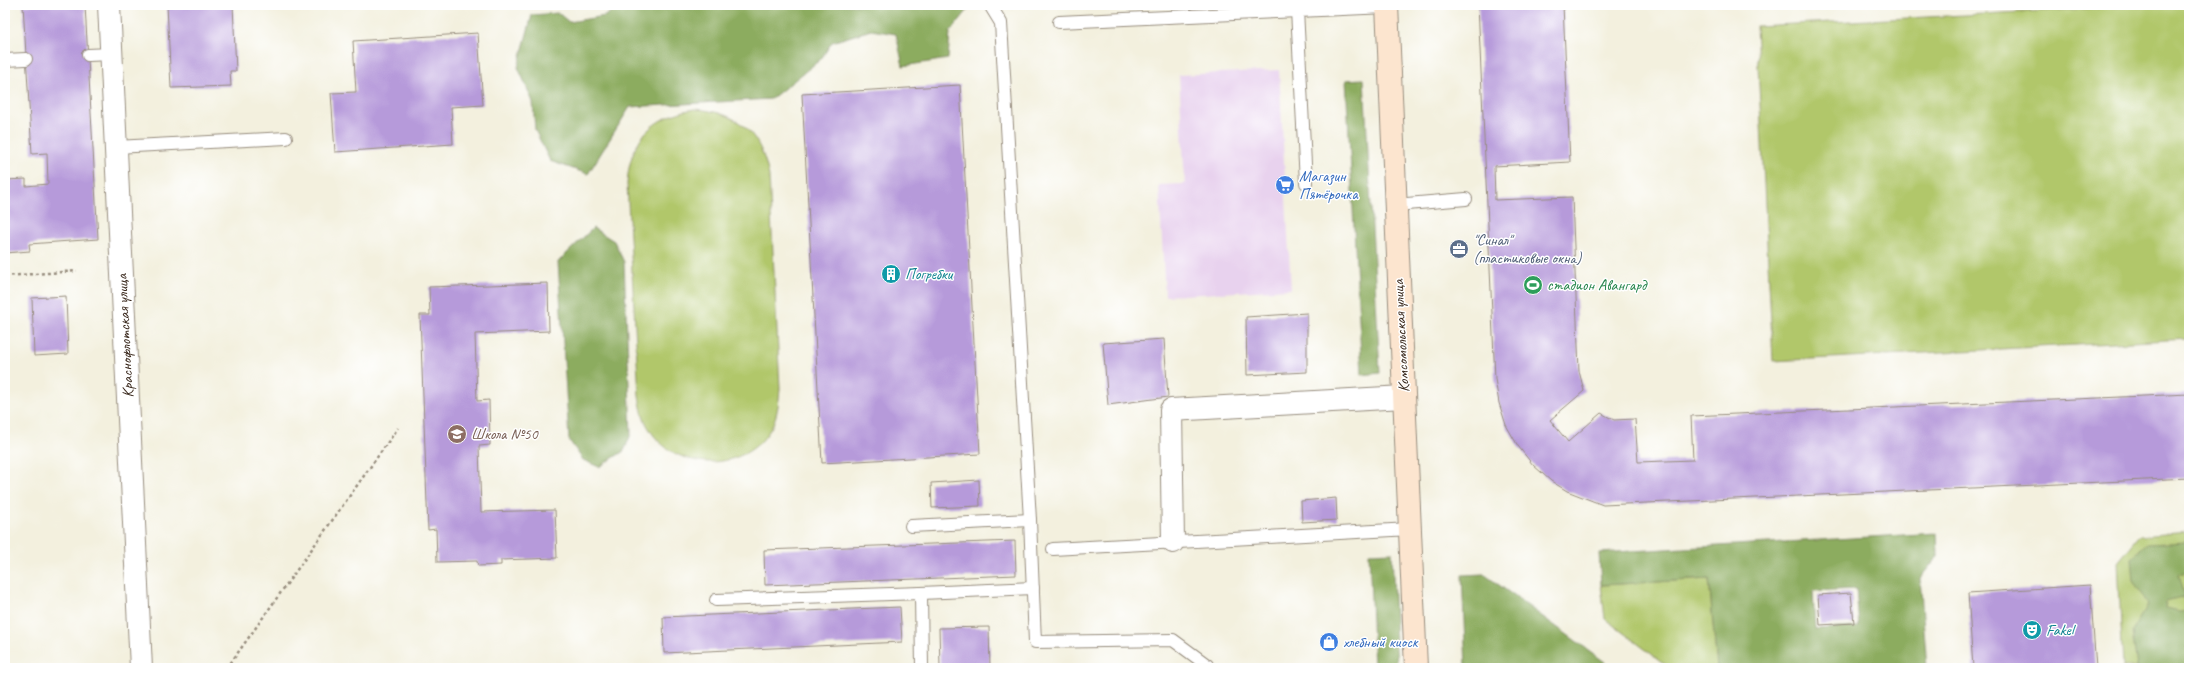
<svg xmlns="http://www.w3.org/2000/svg" width="2194" height="673" font-family="Caveat,sans-serif">
<style>
.built{fill:#e8d2ee}
.green{fill:#b1c76b;stroke:#767844}
.forest{fill:#8cac5f;stroke:#646b3e;fill-rule:evenodd}
.building{fill:#b69ada}
.lines{fill:none;stroke-linecap:round;stroke-linejoin:round}
.lane-casing{stroke:#978d7e;stroke-width:14}
.street-casing{stroke:#978d7e;stroke-width:24}
.secondary-casing{stroke:#978d7e;stroke-width:24}
.path{stroke:#978d7e;stroke-width:2.5;stroke-dasharray:3 3;stroke-linecap:butt}
.lane{stroke:#fff;stroke-width:12}
.street{stroke:#fff;stroke-width:22}
.secondary{stroke:#fce5cf;stroke-width:22}
.labels{text-anchor:middle;dominant-baseline:central;stroke-width:3;stroke-linejoin:round;paint-order:stroke}
.shop-label{font-size:16px;fill:#366cbe;stroke:#fff;text-anchor:start}
.service-label{font-size:16px;fill:#4e5e75;stroke:#fff;text-anchor:start}
.culture-label{font-size:16px;fill:#0d838f;stroke:#fff;text-anchor:start}
.leisure-label{font-size:16px;fill:#27864d;stroke:#fff;text-anchor:start}
.street-label{font-size:16px;fill:#3b2a1e;stroke:#fff}
.education-label{font-size:16px;fill:#785e54;stroke:#fff;text-anchor:start}
</style>
<rect width="100%" height="100%" fill="#fff"/>
<filter id="ink" filterUnits="userSpaceOnUse"><feTurbulence type="fractalNoise" baseFrequency=".025" numOctaves="2"/><feDisplacementMap in="SourceGraphic" scale="8" xChannelSelector="R" yChannelSelector="G"/><feConvolveMatrix kernelMatrix="1 2 1 2 8 2 1 2 1" color-interpolation-filters="sRGB"/></filter>
<filter id="wash" filterUnits="userSpaceOnUse"><feTurbulence type="fractalNoise" baseFrequency=".012" numOctaves="4" result="noise"/><feDisplacementMap in="SourceGraphic" scale="16" xChannelSelector="R" yChannelSelector="G"/><feGaussianBlur stdDeviation="0.9" result="paint"/><feColorMatrix in="noise" values="0 0 0 0 0 0 0 0 0 0 0 0 0 0 0 0 0 1.4 0 .05"/><feComposite in="paint" operator="in"/></filter>
<g filter="url(#wash)">
<rect width="100%" height="100%" fill="#f3f0de"/>
<path class="built" d="M1279,70L1291,289L1165,296L1159,185L1185,184L1179,75Z"/>
<g class="green">
<path d="M2154,5H2189V339L1773,361L1756,26Z"/>
<path d="M694,109C739,112 760,132 769,176L780,388C779,400 778,412 773,424C751,472 678,475 650,430C643,420 641,408 639,396L627,184C630,140 650,117 694,109Z"/>
<path d="M2189,532V668H2123L2118,562L2139,536Z"/>
<path d="M1709,579L1717,668H1670L1605,619L1601,585Z"/>
</g>
<g class="forest">
<path d="M620,5H972L950,32L948,59L903,66L896,34L871,30L832,42L821,59L771,99L630,107L588,174L550,161L535,130L533,102L518,67L532,15L558,13L569,22L605,16Z"/>
<path d="M1364,79L1380,373L1362,375L1346,80Z"/>
<path d="M593,228L614,241L624,262L631,434L624,451L599,467L583,460L569,440L558,262Z"/>
<path d="M1937,533L1938,556L1920,578L1927,668H1717L1709,579L1601,585L1599,553ZM1856,589L1859,627L1815,629L1813,591Z"/>
<path d="M2189,542V574L2185,572L2179,575L2185,597L2166,602L2165,609L2179,612L2189,611V668H2137L2132,631L2148,605L2133,581L2131,558L2147,544Z"/>
<path d="M1392,552L1397,668H1374L1369,553Z"/>
<path d="M1484,574L1613,668H1466L1462,575Z"/>
</g>
<g id="blocks">
<g class="building">
<path d="M23,5H85L98,239L29,244L30,251L5,253V180L26,179V186L48,184L47,153L32,154Z"/>
<path d="M167,5H233L236,71H230L231,86L171,88Z"/>
<path d="M1478,5H1563L1570,162L1494,166L1495,200L1572,197L1579,371L1584,391L1550,420L1568,442L1601,413L1614,420L1635,419L1638,462L1693,460L1691,416L2189,394V478L1603,505L1567,491L1551,481L1533,465L1518,446L1506,425L1499,403L1495,379Z"/>
<path d="M478,33L483,105L451,107L453,144L335,152L331,93L356,92L353,41Z"/>
<path d="M960,85L980,454L822,463L802,94Z"/>
<path d="M548,283L549,331L475,334L477,401L489,400L490,445L479,446L481,512L555,510L557,558L501,560V565L478,566L477,561L437,562L436,529L428,530L420,315H430L429,287Z"/>
<path d="M66,296L68,354L34,356L32,298Z"/>
<path d="M1307,313V372L1247,375L1246,317Z"/>
<path d="M1164,339L1168,397L1108,405L1103,343Z"/>
<path d="M979,480L980,506L932,508L931,483Z"/>
<path d="M1336,498L1337,520L1302,522L1301,501Z"/>
<path d="M1015,541L1016,575L765,585L764,550Z"/>
<path d="M2090,585L2096,668H1973L1968,593Z"/>
<path d="M1851,593L1854,623L1820,625L1818,595Z"/>
<path d="M900,607L902,642L664,653L663,617Z"/>
<path d="M989,627L990,668H940L939,628Z"/>
</g>
</g>
</g>
<g filter="url(#ink)">
<use href="#blocks" fill-opacity="0" stroke="#978d7e" stroke-width="1"/>
<g class="lines">
<defs>
<g id="lane">
<path d="M990,5L1001,23L1030,520L1035,642L1173,640L1207,665L1208,668"/>
<path d="M1297,10L1306,183"/>
<path d="M1059,22L1387,7"/>
<path d="M88,55L111,54"/>
<path d="M5,60L26,59"/>
<path d="M116,147L286,138"/>
<path d="M1395,205L1466,199"/>
<path d="M911,526L1030,520"/>
<path d="M1053,549L1410,529"/>
<path d="M921,593L1033,588"/>
<path d="M716,600L921,593L922,668"/>
</g>
<g id="street">
<path d="M109,5L141,668"/>
<path d="M1173,542L1171,410L1404,397"/>
</g>
<path id="secondary" d="M1387,5L1416,668"/>
</defs>
<use href="#lane" class="lane-casing"/>
<use href="#street" class="street-casing"/>
<use href="#secondary" class="secondary-casing"/>
<g class="path">
<path d="M5,276L77,271"/>
<path d="M227,668L398,428"/>
</g>
<use href="#lane" class="lane"/>
<use href="#street" class="street"/>
<use href="#secondary" class="secondary"/>
</g>
</g>
<defs>
<symbol id="supermarket-disc" viewBox="-11 -11 22 22"><circle r="9.5" fill="#3f7fe0" stroke="#fff"/><path d="M-6-5.5h2.5l.6 2H6L4.5 2H-2.5L-4.4-4H-6ZM-1.5 3.2a1.3 1.3 0 1 0 .1 0ZM3 3.2a1.3 1.3 0 1 0 .1 0Z" fill="#fff"/></symbol>
<symbol id="office-disc" viewBox="-11 -11 22 22"><circle r="9.5" fill="#5c6f8a" stroke="#fff"/><path d="M-6-3h4V-5.5h4V-3h4V5H-6ZM-1-4.5V-3h2v-1.5ZM-6 0V1H6V0Z" fill="#fff"/></symbol>
<symbol id="building-disc" viewBox="-11 -11 22 22"><circle r="9.5" fill="#0f9aa8" stroke="#fff"/><path d="M-4-6H4V6H1V3H-1V6H-4ZM-2.5-4.3h1.7v1.8h-1.7ZM.8-4.3h1.7v1.8H.8ZM-2.5-1h1.7V.8h-1.7ZM.8-1h1.7V.8H.8Z" fill="#fff"/></symbol>
<symbol id="stadium-disc" viewBox="-11 -11 22 22"><circle r="9.5" fill="#2e9e5b" stroke="#fff"/><path d="M0-5a6.5 5 0 1 0 0 10a6.5 5 0 1 0 0-10ZM-3.5-1.8h7v3.6h-7Z" fill="#fff"/></symbol>
<symbol id="school-disc" viewBox="-11 -11 22 22"><circle r="9.5" fill="#8d6e63" stroke="#fff"/><path d="M0-5L7-2L0 1L-7-2ZM-4 1L0 2.5L4 1V4Q0 6-4 4Z" fill="#fff"/></symbol>
<symbol id="theatre-disc" viewBox="-11 -11 22 22"><circle r="9.5" fill="#0f9aa8" stroke="#fff"/><path d="M-5-5.5Q0-4 5-5.5V0Q5 5 0 6Q-5 5-5 0ZM-3.3-2.5H-1v1.5H-3.3ZM1-2.5H3.3v1.5H1ZM-2.8 1Q0 5.5 2.8 1Z" fill="#fff"/></symbol>
<symbol id="shop-disc" viewBox="-11 -11 22 22"><circle r="9.5" fill="#3f7fe0" stroke="#fff"/><path d="M-5-2.5h2.3a2.7 3.5 0 0 1 5.4 0H5L5.5 6h-11ZM-1.5-2.5h3a1.5 2.3 0 0 0-3 0Z" fill="#fff"/></symbol>
</defs>
<g fill-rule="evenodd">
<use href="#supermarket-disc" x="1274" y="174" width="22" height="22"/>
<use href="#office-disc" x="1448" y="238" width="22" height="22"/>
<use href="#building-disc" x="880" y="263" width="22" height="22"/>
<use href="#stadium-disc" x="1522" y="274" width="22" height="22"/>
<use href="#school-disc" x="446" y="423" width="22" height="22"/>
<use href="#theatre-disc" x="2021" y="619" width="22" height="22"/>
<use href="#shop-disc" x="1318" y="631" width="22" height="22"/>
</g>
<g class="labels">
<g class="shop-label">
<text x="1299" y="176">Магазин<tspan x="1299" dy="18">Пятёрочка</tspan></text>
<text x="1343" y="642">хлебный киоск</text>
</g>
<g class="service-label">
<text x="1473" y="240">"Синал"<tspan x="1473" dy="18">(пластиковые окна)</tspan></text>
</g>
<g class="culture-label">
<text x="905" y="274">Погребки</text>
<text x="2046" y="630">Fakel</text>
</g>
<g class="leisure-label">
<text x="1547" y="285">стадион Авангард</text>
</g>
<g class="street-label">
<text transform="translate(125 336) rotate(-93)">Краснофлотская улица</text>
<text transform="translate(1401 336) rotate(-93)">Комсомольская улица</text>
</g>
<g class="education-label">
<text x="471" y="434">Школа №50</text>
</g>
</g>
<rect width="2194" height="673" fill="none" stroke="#fff" stroke-width="20"/>
</svg>
